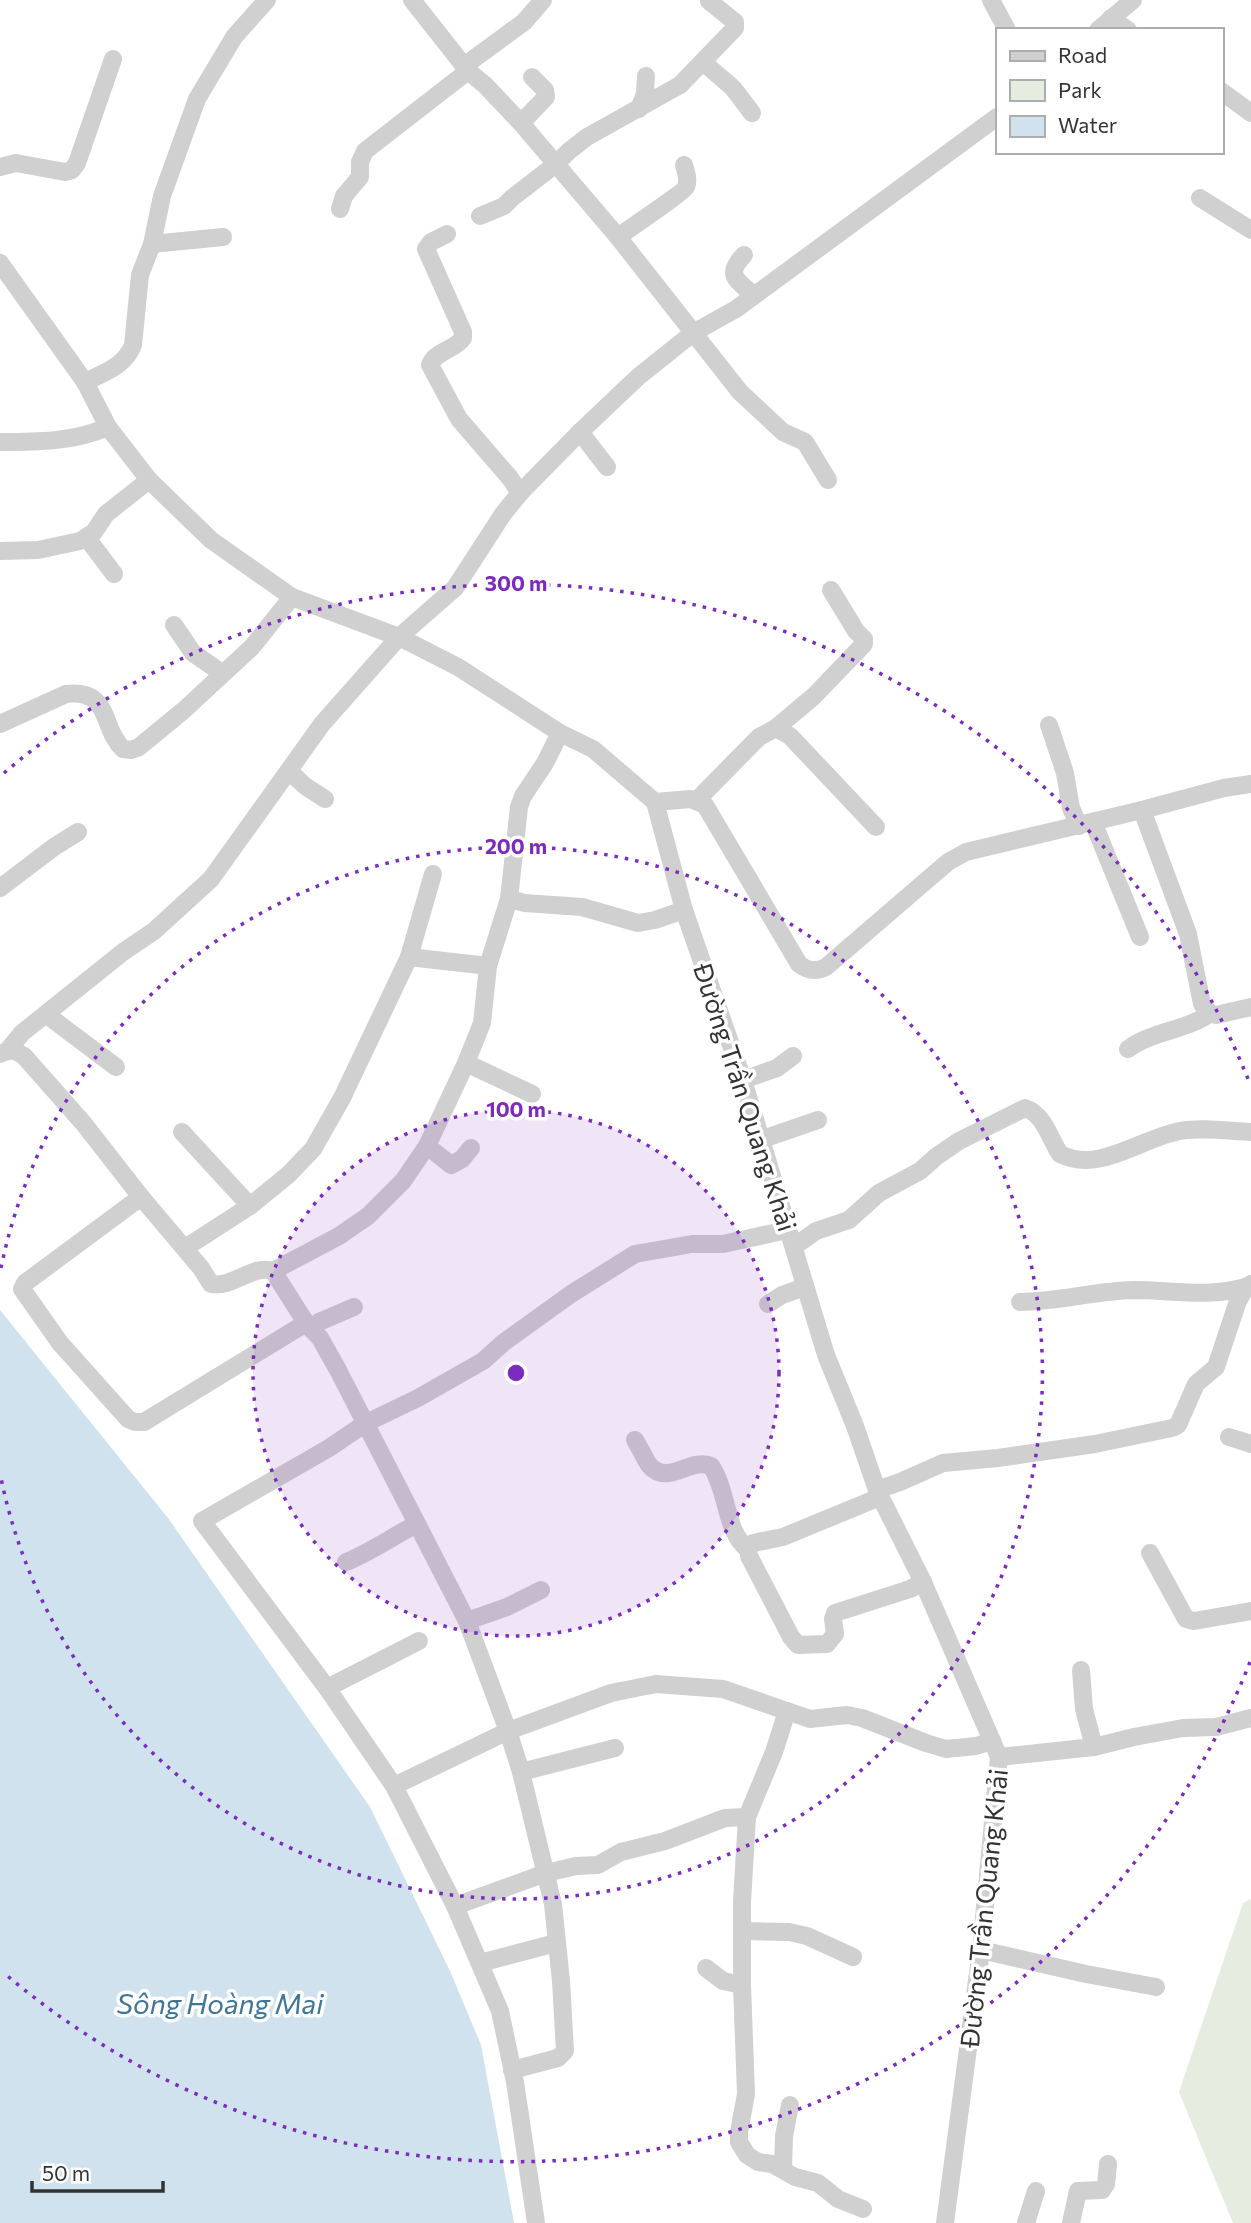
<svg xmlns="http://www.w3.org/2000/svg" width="1251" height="2223" font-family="Commissioner,sans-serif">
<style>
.green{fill:#e6ecdf}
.water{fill:#cfe2ee}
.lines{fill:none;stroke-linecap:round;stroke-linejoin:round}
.minor{stroke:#d0d0d0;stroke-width:18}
.ring{fill:none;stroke:#7b2cbf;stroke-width:3.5;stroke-dasharray:3.5 7}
.labels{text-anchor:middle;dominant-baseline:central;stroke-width:7;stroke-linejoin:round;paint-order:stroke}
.street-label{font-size:26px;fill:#333;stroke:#fff}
.water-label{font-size:28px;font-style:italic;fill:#3f7597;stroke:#fff}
.centre{fill:#7b2cbf;stroke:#fff;stroke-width:3.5}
.ring-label{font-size:21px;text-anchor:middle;font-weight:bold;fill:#7b2cbf;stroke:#fff;stroke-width:7;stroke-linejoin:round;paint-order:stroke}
</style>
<rect width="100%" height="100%" fill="#fff"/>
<path class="green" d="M1251,1899V2223H1233L1179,2092L1243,1903Z"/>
<path class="water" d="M0,1310L168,1518L370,1807L450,1971L481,2045L514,2223H0Z"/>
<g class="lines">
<g class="minor">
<path d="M412,0L468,71L485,85L521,123L618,237L740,392L783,432L805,442L828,480"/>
<path d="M991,0L1007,30"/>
<path d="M1111,18L1128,30"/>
<path d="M1098,30L1133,0"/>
<path d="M704,63L733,88L752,113"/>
<path d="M464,66L524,22L543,0"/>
<path d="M1221,91L1251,113"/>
<path d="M639,109L645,94L646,76"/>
<path d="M521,123L546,97L545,90L532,77"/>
<path d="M0,167L16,163L65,172L72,170L77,163L113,59"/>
<path d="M1200,198L1251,230"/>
<path d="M340,209L344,196L360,177V162L365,151L468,71"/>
<path d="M480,216L504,206L512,198L556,164L569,151L587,137L680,85L735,28V22L709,1"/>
<path d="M447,234L431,242L426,249L463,332V338C455,350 435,351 430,365L459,419L510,478L520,493"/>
<path d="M618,237C627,230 684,192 686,187C689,180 686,172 684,165"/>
<path d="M152,244L223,237"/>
<path d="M744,255C725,275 736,279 753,295"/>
<path d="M0,263L85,382L108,427L149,480L211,540L292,597L399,637L458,667L560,733L593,749L655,802L684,910L743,1080L826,1355L855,1426L877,1490L923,1582L999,1757L981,1950L945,2223"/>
<path d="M85,382C105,372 125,366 133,345L140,275L152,244L162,196L197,99L234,37L267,0"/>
<path d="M580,432L607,467"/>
<path d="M0,442C36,442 74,442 108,427"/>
<path d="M87,538L114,574"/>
<path d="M0,551L38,550L80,541L94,532L106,514L149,480"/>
<path d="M174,625L193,653L222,673"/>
<path d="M0,724L66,694C112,689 100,727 123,749L131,750L139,747L184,710L252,647L292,597"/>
<path d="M1049,725L1065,773L1071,808L1079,826"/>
<path d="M776,728L814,696L864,644V639L856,631L831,590"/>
<path d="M289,771L305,786L325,799"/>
<path d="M697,800L759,737L776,728L790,736L876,827"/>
<path d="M655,802L691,799L705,805L799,964C808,971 816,972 826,967L948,862L966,852L1142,810L1224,788L1251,784"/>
<path d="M1142,810L1188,934L1202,1004L1210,1013L1216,1015L1251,1007"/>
<path d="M1093,822L1140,937"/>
<path d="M0,888L54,847L78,832"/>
<path d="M509,899L525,903L582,907L638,923L655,920L684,910"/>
<path d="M409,957L433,874"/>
<path d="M47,1015L116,1067"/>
<path d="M1128,1049C1154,1030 1189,1030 1210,1013"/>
<path d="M8,1050L22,1033L123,952L154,931L211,879L322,724L399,637L455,588L503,514L520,493L580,432L638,377L693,333L736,309L997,117"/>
<path d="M0,1054C10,1049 15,1050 24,1056L84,1124L141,1197L201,1268L211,1284C233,1288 253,1264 273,1271L306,1323L320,1338L338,1370L467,1621L508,1731L521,1772L553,1904L561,1981L565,2051L558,2058L512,2070"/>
<path d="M466,1063L532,1094"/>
<path d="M743,1080L777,1068L793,1056"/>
<path d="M182,1132L250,1206"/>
<path d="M760,1140L818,1120"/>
<path d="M427,1146L451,1165L462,1159L471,1148"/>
<path d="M141,1197L25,1283L22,1289L60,1343L128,1419L135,1422H144L306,1323"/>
<path d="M795,1246L816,1231L849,1220L879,1193L920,1171L937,1156L959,1141L1025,1108C1044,1114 1050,1139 1060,1154C1099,1174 1141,1138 1180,1131C1202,1127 1228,1131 1251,1132"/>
<path d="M185,1248L250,1206L288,1175L313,1149L342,1098L409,957L488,966"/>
<path d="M273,1271L339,1236L368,1216L403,1181L427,1146L466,1063L482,1023L488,966L509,899L519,807L523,796L545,763L560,733"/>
<path d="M1020,1302C1058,1302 1095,1291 1133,1290C1172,1290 1208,1298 1246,1287"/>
<path d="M768,1304L782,1295L805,1287"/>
<path d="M311,1329L319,1322L354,1307"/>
<path d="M1229,1437L1251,1444"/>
<path d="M635,1440C640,1448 644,1457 649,1465C668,1487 690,1457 711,1466C728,1490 725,1533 748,1549"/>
<path d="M877,1490L900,1482L943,1463L998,1458L1095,1444L1172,1428L1178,1425L1196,1384L1216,1367L1238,1301L1246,1287L1251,1284"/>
<path d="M880,1497L783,1537L753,1543L748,1549L749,1556L791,1637L798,1645L827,1644L835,1634L833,1619L835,1613L910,1589L923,1582"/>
<path d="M1150,1553L1186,1619L1194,1621L1251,1611"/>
<path d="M346,1562C371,1552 393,1536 417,1524"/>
<path d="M467,1621L507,1607L541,1590"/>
<path d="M1081,1670L1084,1709L1094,1747"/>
<path d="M327,1688L419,1641"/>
<path d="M787,1711L774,1752L747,1817L742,1902V1985L746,2094L739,2132V2142L747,2155L758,2162L772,2164L795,2177L818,2183L838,2199L863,2209"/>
<path d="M999,1757L1094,1747L1134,1737L1183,1728L1216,1727L1251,1718"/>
<path d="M521,1772L615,1748"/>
<path d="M394,1786L508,1731L611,1693L656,1684L723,1689L810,1719L847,1715L862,1718L926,1743L946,1749L976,1746L992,1741"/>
<path d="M455,1906L546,1873L576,1866L598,1865L621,1852L665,1841L725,1818L747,1817"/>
<path d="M742,1931L789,1932L807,1936L853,1957"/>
<path d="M981,1950L1086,1974L1156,1987"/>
<path d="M480,1963L556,1943"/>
<path d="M706,1968L723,1981L742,1985"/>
<path d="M783,2169L784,2136L790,2105"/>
<path d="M536,2223L515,2082L500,2011L455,1906L394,1786L327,1688L202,1521L329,1448L366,1423L418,1398L483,1361L503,1343L571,1294L635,1254L692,1244H723L787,1230"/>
<path d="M1026,2223L1036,2191"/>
<path d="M1071,2223L1078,2191L1102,2190L1106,2184L1108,2164"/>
</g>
</g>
<circle cx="516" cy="1373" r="263" fill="#7b2cbf" fill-opacity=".12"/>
<g class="ring">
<circle cx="516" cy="1373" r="263"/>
<path d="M1 1268A526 526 0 1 1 1 1478"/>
<path d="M1250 1662A789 789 0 0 1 4 1973M4 773A789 789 0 0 1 1250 1084"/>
</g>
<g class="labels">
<g class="street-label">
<text transform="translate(746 1097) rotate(72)">Đường Trần Quang Khải</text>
<text transform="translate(983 1908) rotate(-84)">Đường Trần Quang Khải</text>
</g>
<g class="water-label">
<text x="220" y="2003">Sông Hoàng Mai</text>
</g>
</g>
<circle cx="516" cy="1373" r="10" class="centre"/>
<g class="ring-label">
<text x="516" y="591">300 m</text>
<text x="516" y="854">200 m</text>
<text x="516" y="1117">100 m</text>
</g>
<rect x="996" y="28" width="228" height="126" fill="#ffffff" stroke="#adadad" stroke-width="2"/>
<rect x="1010" y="51" width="35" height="10" fill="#d0d0d0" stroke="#adadad" stroke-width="2"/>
<text x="1058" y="63" font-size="21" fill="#333333">Road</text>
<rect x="1010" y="80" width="35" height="21" fill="#e6ecdf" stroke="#adadad" stroke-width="2"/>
<text x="1058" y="98" font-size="21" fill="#333333">Park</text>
<rect x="1010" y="116" width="35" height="21" fill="#cfe2ee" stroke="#adadad" stroke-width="2"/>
<text x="1058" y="133" font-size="21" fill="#333333">Water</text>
<path d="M32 2181v10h131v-10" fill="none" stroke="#333333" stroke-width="3.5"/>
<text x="42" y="2181" font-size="21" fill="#333333" stroke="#ffffff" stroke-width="5" paint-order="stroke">50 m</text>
</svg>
